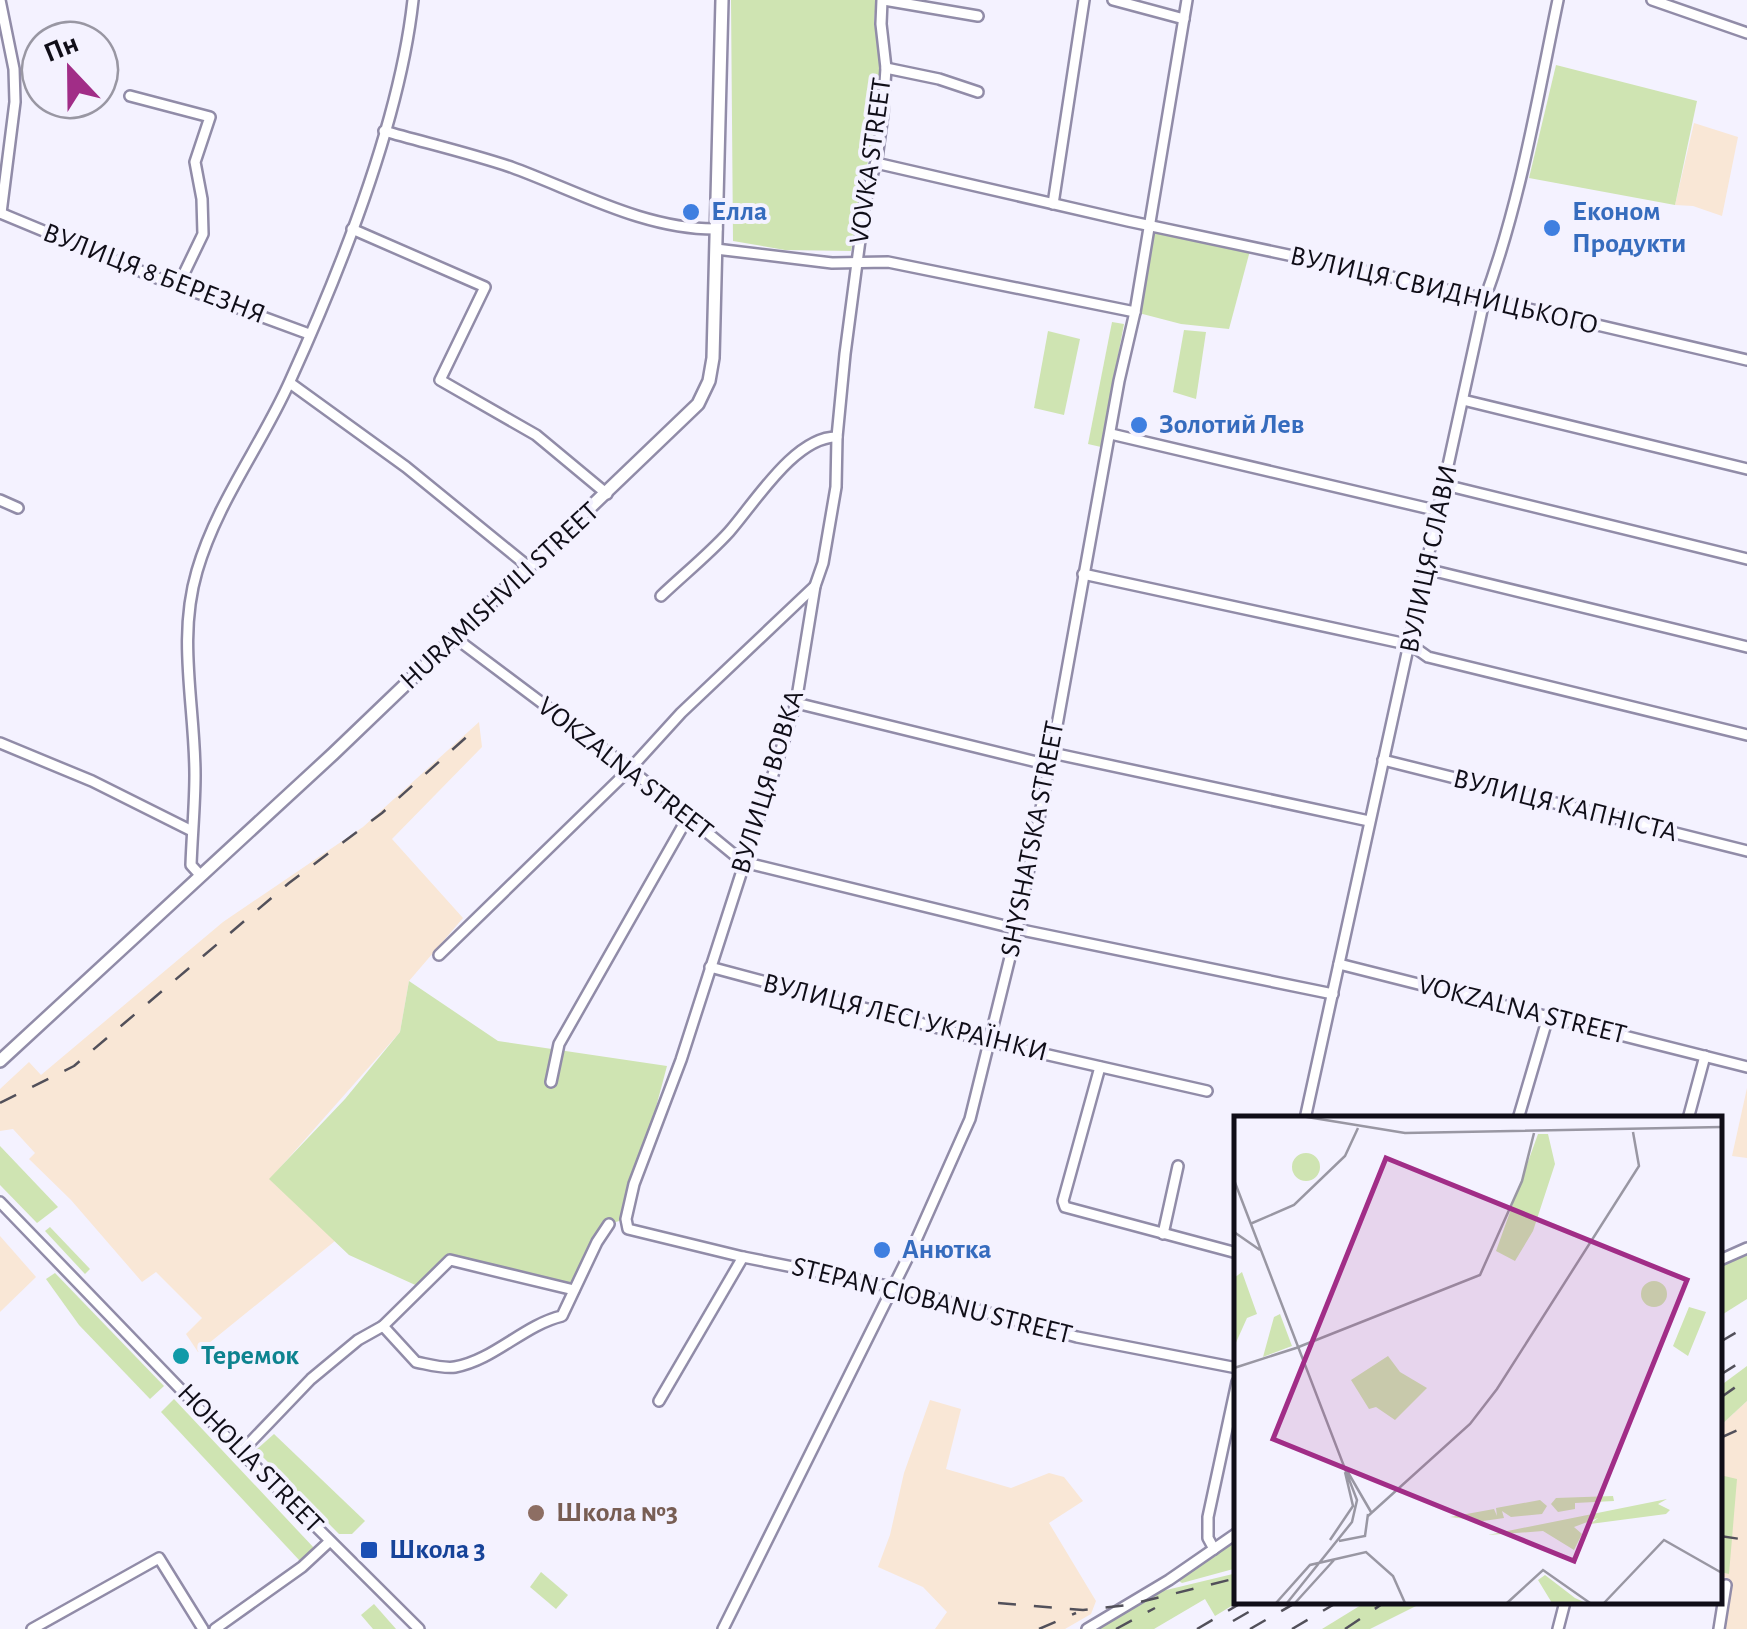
<svg xmlns="http://www.w3.org/2000/svg" width="1747" height="1629" font-family="'Alegreya Sans',sans-serif">
<style>
.industrial{fill:#f9e7d6}
.green{fill:#cfe4b2}
.lines{fill:none;stroke-linecap:round;stroke-linejoin:round}
.minor-casing{stroke:#918ca8;stroke-width:14}
.major-casing{stroke:#918ca8;stroke-width:16}
.minor{stroke:#fff;stroke-width:9}
.major{stroke:#fff;stroke-width:11}
.rail{stroke:#52505a;stroke-width:2.5;stroke-dasharray:18 18;stroke-linecap:butt}
.shop-dot{fill:#3f7fe0;stroke:#f4f2ff;stroke-width:4}
.culture-dot{fill:#0f9aa8;stroke:#f4f2ff;stroke-width:4}
.education-dot{fill:#8d6e63;stroke:#f4f2ff;stroke-width:4}
.transit-dot{fill:#1a4fb4;stroke:#f4f2ff;stroke-width:4}
.labels{text-anchor:middle;dominant-baseline:central;stroke-width:8;stroke-linejoin:round;paint-order:stroke}
.street-label{font-size:28px;fill:#100e18;stroke:#f4f2ff}
.shop-label{font-size:28px;font-weight:bold;fill:#366cbe;stroke:#f4f2ff;text-anchor:start}
.culture-label{font-size:28px;font-weight:bold;fill:#0d838f;stroke:#f4f2ff;text-anchor:start}
.education-label{font-size:28px;font-weight:bold;fill:#785e54;stroke:#f4f2ff;text-anchor:start}
.transit-label{font-size:28px;font-weight:bold;fill:#164399;stroke:#f4f2ff;text-anchor:start}
.inset-road{fill:none;stroke:#9997a3;stroke-width:2.5}
.view{fill:#a12d87;fill-opacity:0.15;stroke:#a12d87;stroke-width:5}
.inset-edge{fill:none;stroke:#100e18;stroke-width:5}
</style>
<rect width="100%" height="100%" fill="#f4f2ff"/>
<g class="industrial">
<path d="M1694,123L1738,137L1722,216L1693,206L1675,205Z"/>
<path d="M479,722L482,747L392,839L463,918L409,981L400,1032L270,1179L335,1241L198,1352L186,1334L202,1318L156,1272L142,1282L71,1200L29,1159L35,1153L13,1129L0,1131V1089L29,1062L41,1075L223,922L363,827Z"/>
<path d="M1747,1088V1158L1732,1156Z"/>
<path d="M0,1236L36,1277L0,1312Z"/>
<path d="M930,1400L961,1409L946,1469L1011,1488L1049,1473L1064,1477L1083,1501L1049,1523L1096,1601L1091,1614L1065,1629H935L947,1612L923,1587L878,1567L890,1535L904,1473Z"/>
<path d="M1747,1401V1629H1725L1730,1579L1720,1576V1426Z"/>
</g>
<g class="green">
<path d="M731,0H876L874,22L881,66L877,113L851,251L785,250L733,241Z"/>
<path d="M1556,65L1697,101L1675,205L1529,178Z"/>
<path d="M1149,223L1251,247L1229,329L1181,324L1135,312Z"/>
<path d="M1112,322L1124,324L1101,447L1088,444Z"/>
<path d="M1184,330L1206,332L1196,399L1173,392Z"/>
<path d="M1048,331L1080,339L1064,415L1034,408Z"/>
<path d="M409,981L498,1041L667,1066L626,1219L609,1224L574,1290L451,1260L422,1288L349,1255L269,1179L345,1099L400,1032Z"/>
<path d="M0,1146L58,1207L37,1223L0,1185Z"/>
<path d="M50,1227L90,1269L85,1274L45,1231Z"/>
<path d="M1747,1254V1299L1720,1316V1266Z"/>
<path d="M55,1273L164,1386L150,1399L79,1325L46,1279Z"/>
<path d="M1747,1366V1401L1720,1426V1386Z"/>
<path d="M174,1399L315,1549L300,1561L161,1412Z"/>
<path d="M274,1434L365,1521L352,1534H339L256,1450Z"/>
<path d="M1720,1475L1737,1479L1729,1574L1720,1572Z"/>
<path d="M1237,1539V1568L1182,1583L1179,1581Z"/>
<path d="M541,1572L568,1595L556,1609L530,1587Z"/>
<path d="M1237,1573L1238,1602L1215,1616L1205,1599L1154,1629H1096L1158,1592Z"/>
<path d="M1366,1602H1424L1370,1629H1322Z"/>
<path d="M374,1604L396,1629H373L361,1615Z"/>
</g>
<g class="lines">
<defs>
<g id="minor">
<path d="M0,0L14,69L15,102L1,213"/>
<path d="M882,0L881,24L886,68L883,114L877,158L865,202L845,354L837,437L836,487L823,563L815,586L796,703L681,1060L634,1184L626,1219L628,1229L743,1257L893,1287L1077,1337L1237,1368"/>
<path d="M884,0L978,16"/>
<path d="M1113,0L1184,19"/>
<path d="M1652,0L1747,33"/>
<path d="M886,68L939,79L978,92"/>
<path d="M130,96L210,117L195,162L202,199L203,234L178,286"/>
<path d="M384,131C426,143 469,153 511,167C577,191 645,230 717,229"/>
<path d="M876,163L1128,221L1383,275L1747,360"/>
<path d="M1053,204L1084,0"/>
<path d="M0,213L162,280L309,334"/>
<path d="M352,229L485,287L440,380L536,435L607,494"/>
<path d="M716,249L832,263L888,262L1135,312"/>
<path d="M290,383L406,467L530,568"/>
<path d="M1463,400L1747,469"/>
<path d="M1111,434L1439,511"/>
<path d="M1445,485L1747,559"/>
<path d="M0,500L18,508"/>
<path d="M1426,569L1747,647"/>
<path d="M1083,574L1411,645L1428,657L1747,735"/>
<path d="M661,596C683,575 708,555 729,532C754,504 795,436 837,437"/>
<path d="M454,637L630,769L743,862L1017,929L1333,994"/>
<path d="M796,703L1049,765"/>
<path d="M0,743L92,781L192,831"/>
<path d="M1052,753L1369,821"/>
<path d="M1383,760L1747,851"/>
<path d="M201,876L191,865C192,835 195,805 195,775C195,706 177,639 197,571C217,502 261,446 290,381C340,271 400,120 413,0"/>
<path d="M439,955L630,769L681,713L815,586"/>
<path d="M1339,964L1747,1067"/>
<path d="M710,967L991,1042L1207,1091"/>
<path d="M1100,1067L1063,1201L1065,1207L1237,1253"/>
<path d="M551,1082L559,1044L688,817"/>
<path d="M1305,1119L1484,301C1520,204 1537,101 1558,0"/>
<path d="M1518,1119L1548,1017"/>
<path d="M1688,1119L1705,1056"/>
<path d="M0,1202L241,1452L419,1629"/>
<path d="M1163,1234L1178,1166"/>
<path d="M1720,1260L1747,1248"/>
<path d="M383,1326L416,1362C427,1364 444,1369 455,1367C494,1360 524,1325 562,1316L597,1242L609,1224"/>
<path d="M659,1401L743,1257"/>
<path d="M241,1452L311,1379L358,1340L383,1326L450,1260L574,1290"/>
<path d="M1214,1549L1208,1538V1517L1237,1382"/>
<path d="M32,1629L159,1558L203,1629"/>
<path d="M215,1629L302,1567L330,1541"/>
<path d="M723,1629L913,1247L970,1119L1017,929L1052,753L1119,381L1135,312L1187,0"/>
<path d="M1087,1629L1169,1580L1237,1533"/>
<path d="M1558,1629L1565,1602"/>
<path d="M1719,1629L1726,1585"/>
</g>
<path id="major" d="M0,1061L333,754L698,404L709,381L713,358L722,0"/>
</defs>
<use href="#minor" class="minor-casing"/>
<use href="#major" class="major-casing"/>
<use href="#minor" class="minor"/>
<use href="#major" class="major"/>
<g class="rail">
<path d="M0,1103L74,1066L289,883L382,813L472,732"/>
<path d="M1720,1342L1747,1326"/>
<path d="M1720,1375L1747,1358"/>
<path d="M1720,1398L1747,1379"/>
<path d="M1720,1438L1747,1426"/>
<path d="M1720,1536L1747,1540"/>
<path d="M998,1603L1083,1610L1128,1605L1237,1578"/>
<path d="M1233,1621L1266,1602"/>
<path d="M1039,1629L1076,1613"/>
<path d="M1116,1629L1155,1608"/>
<path d="M1197,1629L1243,1602"/>
<path d="M1250,1629L1297,1602"/>
<path d="M1292,1629L1338,1602"/>
<path d="M1345,1629L1385,1602"/>
</g>
</g>
<g class="shop-dot">
<circle cx="691" cy="212" r="10"/>
<circle cx="1552" cy="228" r="10"/>
<circle cx="1139" cy="425" r="10"/>
<circle cx="882" cy="1250" r="10"/>
</g>
<circle class="culture-dot" cx="181" cy="1356" r="10"/>
<circle class="education-dot" cx="536" cy="1513" r="10"/>
<rect class="transit-dot" x="359" y="1540" width="20" height="20" rx="5"/>
<g class="labels">
<g class="street-label">
<text transform="translate(871 161) rotate(-82)">VOVKA STREET</text>
<text transform="translate(154 274) rotate(21)">ВУЛИЦЯ 8 БЕРЕЗНЯ</text>
<text transform="translate(1444 291) rotate(13)">ВУЛИЦЯ СВИДНИЦЬКОГО</text>
<text transform="translate(1429 559) rotate(-78)">ВУЛИЦЯ СЛАВИ</text>
<text transform="translate(500 596) rotate(-43)">HURAMISHVILI STREET</text>
<text transform="translate(625 769) rotate(38)">VOKZALNA STREET</text>
<text transform="translate(768 782) rotate(-73)">ВУЛИЦЯ ВОВКА</text>
<text transform="translate(1565 806) rotate(14)">ВУЛИЦЯ КАПНІСТА</text>
<text transform="translate(1033 839) rotate(-79)">SHYSHATSKA STREET</text>
<text transform="translate(1522 1010) rotate(14)">VOKZALNA STREET</text>
<text transform="translate(905 1018) rotate(14)">ВУЛИЦЯ ЛЕСІ УКРАЇНКИ</text>
<text transform="translate(932 1301) rotate(14)">STEPAN CIOBANU STREET</text>
<text transform="translate(250 1459) rotate(46)">HOHOLIA STREET</text>
</g>
<g class="shop-label">
<text x="711" y="212">Елла</text>
<text x="1572" y="212">Економ<tspan x="1572" dy="32">Продукти</tspan></text>
<text x="1159" y="425">Золотий Лев</text>
<text x="902" y="1250">Анютка</text>
</g>
<g class="culture-label">
<text x="201" y="1356">Теремок</text>
</g>
<g class="education-label">
<text x="556" y="1513">Школа №3</text>
</g>
<g class="transit-label">
<text x="389" y="1550">Школа 3</text>
</g>
</g>
<g transform="translate(1234 1116)">
<rect width="488" height="488" fill="#f4f2ff"/>
<path d="M304,18H314L321,48L299,115L281,145L262,135ZM58 51a14 14 0 1 1 28 0a14 14 0 1 1-28 0ZM8,156L23,198L13,202L0,231V162ZM407 178a13 13 0 1 1 26 0a13 13 0 1 1-26 0ZM455,191L472,196L454,240L439,230ZM46,198L58,230L29,241L40,201ZM154,240L166,256L193,272L161,304L142,291L135,293L117,264ZM379,380L380,385L341,387V393L324,396L317,388L322,382ZM433,383L424,388L436,394L432,398L356,408L364,402L340,411L348,418L340,434L309,415L254,419ZM306,384L313,390L308,398L277,401L268,395L270,402L249,405L216,401L260,393L263,400L262,392ZM311,459L341,482L352,487H318L304,464Z" fill="#cfe4b2"/>
<path class="inset-road" d="M67,0L171,17L488,11M0,64L123,384L118,406L53,487M16,108L60,89L111,40L124,12M0,116L26,134M62,232L246,159L288,65L300,17M0,252L62,232M112,353L137,396M134,400L236,308L263,273L405,50L399,16M96,424L119,390L111,356M105,425L131,420L134,398M42,487L76,449L132,436L159,460L171,487M61,487L100,444M273,487L309,454L356,487M370,487L430,424L488,457"/>
<path class="view" d="M152,42L453,164L340,445L39,323Z"/>
<rect width="488" height="488" class="inset-edge"/>
</g>
<g transform="translate(70 70) rotate(338)"><circle r="48" fill="#f4f2ff" stroke="#9997a3" stroke-width="2.5"/>
<path d="M0-8L18 38L0 25L-18 38Z" fill="#a12d87"/>
<text y="-15" font-size="28" font-weight="bold" text-anchor="middle" fill="#100e18">Пн</text>
</g>
</svg>
